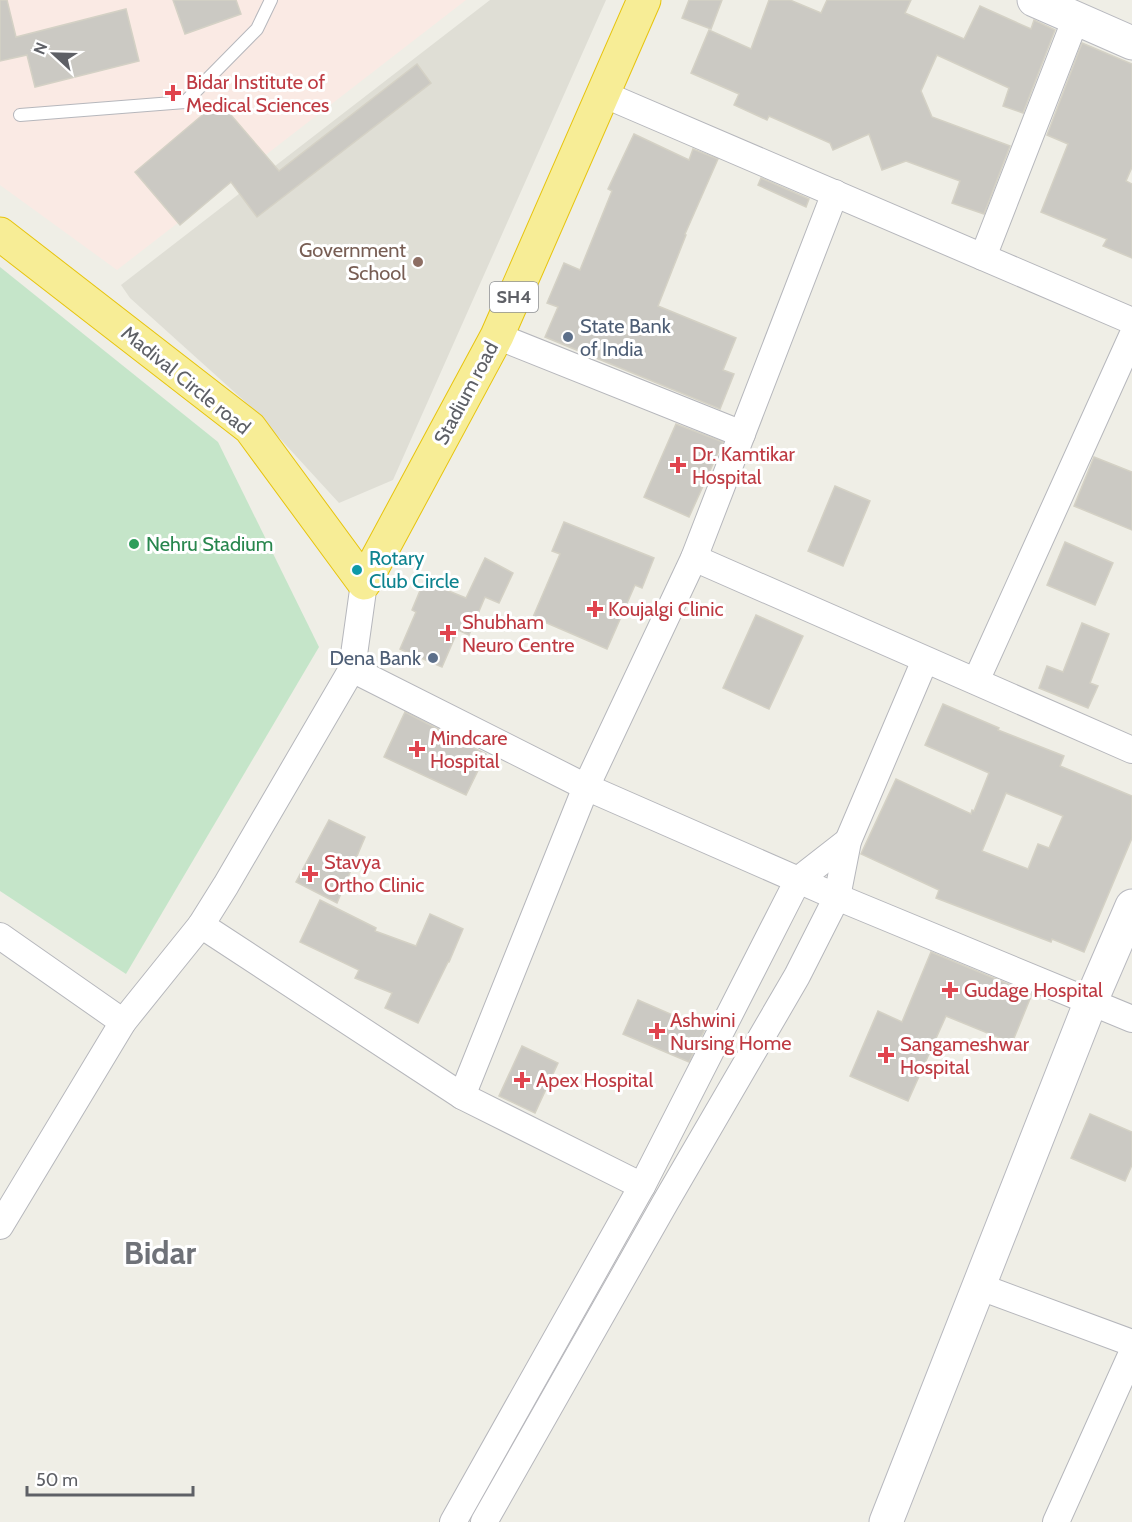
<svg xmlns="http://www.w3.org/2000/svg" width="1132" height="1522" font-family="Cabin,sans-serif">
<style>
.education{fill:#dfded5}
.medical{fill:#faeae4}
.green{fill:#c5e5c9}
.building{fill:#cbc9c3;stroke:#d4d1c5;stroke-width:1.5;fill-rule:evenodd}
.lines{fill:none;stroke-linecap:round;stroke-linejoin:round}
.lane-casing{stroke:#b6b7bc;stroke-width:14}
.street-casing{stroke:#b6b7bc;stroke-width:28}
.secondary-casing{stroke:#b8b9bf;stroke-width:35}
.highway-casing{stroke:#e7c40e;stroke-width:35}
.lane{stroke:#fff;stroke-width:12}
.street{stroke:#fff;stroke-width:26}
.secondary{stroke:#fff;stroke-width:33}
.highway{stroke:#f7ed96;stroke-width:33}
.health-dot{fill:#e0444e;stroke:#fff;stroke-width:2}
.education-dot{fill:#8d6e63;stroke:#fff;stroke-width:2}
.service-dot{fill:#5c6f8a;stroke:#fff;stroke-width:2}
.leisure-dot{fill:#2e9e5b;stroke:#fff;stroke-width:2}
.culture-dot{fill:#0f9aa8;stroke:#fff;stroke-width:2}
.labels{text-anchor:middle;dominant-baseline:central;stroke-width:6;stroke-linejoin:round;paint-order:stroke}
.shield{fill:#fff;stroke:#8e9094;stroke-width:1.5}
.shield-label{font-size:18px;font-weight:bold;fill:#5e6066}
.health-label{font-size:20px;fill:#be3a42;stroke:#fff;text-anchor:start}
.education-label{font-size:20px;fill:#785e54;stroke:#fff;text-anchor:end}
.service-label{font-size:20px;fill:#4e5e75;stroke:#fff;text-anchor:start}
.street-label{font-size:20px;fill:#5e6066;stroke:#fff}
.leisure-label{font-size:20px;fill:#27864d;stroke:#fff;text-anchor:start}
.culture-label{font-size:20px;fill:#0d838f;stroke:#fff;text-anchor:start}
.town-label{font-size:32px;font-weight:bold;fill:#6f7278;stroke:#fff}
</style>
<rect width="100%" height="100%" fill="#efeee6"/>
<path class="education" d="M490,0H606L393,480L339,503L251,407L130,298L121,285Z"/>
<path class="medical" d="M0,0H466L117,270L0,185Z"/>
<path class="green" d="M0,267L218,442L319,647L126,974L0,891Z"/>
<g class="building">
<path d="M0,0H7L16,37L126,9L139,61L35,87L27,55L0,61Z"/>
<path d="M173,0H236L241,14L185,34Z"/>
<path d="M689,0H722L711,29L682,18Z"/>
<path d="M769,0H790L821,13L827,0H911L905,13L964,39L980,6L1031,29L1034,20L1055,30L1023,113L1003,106L1009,88L937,55L921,91L932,117L1010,146L984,214L952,203L960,181L906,161L882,170L869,134L833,150L830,143L769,116L767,120L734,105L739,94L691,73L709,30L751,49Z"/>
<path d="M1082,43L1132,64V167L1126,181L1132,184V258L1103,246L1107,239L1041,212L1068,144L1047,135Z"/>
<path d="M417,64L431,83L257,217L231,182L180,225L135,172L219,101L279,171Z"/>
<path d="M634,134L689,160L693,149L718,159L685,234L686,235L658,306L736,338L723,370L734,374L720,409L545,337L558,307L547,303L564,263L580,270L612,191L608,189Z"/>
<path d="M761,178L809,199L806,207L758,185Z"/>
<path d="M676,424L723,442L689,517L644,497Z"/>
<path d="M1094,457L1132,472V530L1074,506Z"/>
<path d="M835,486L870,501L843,566L808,551Z"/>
<path d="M564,522L654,558L642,588L635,585L607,649L533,617L560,554L552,551Z"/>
<path d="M1065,542L1113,563L1095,605L1047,585Z"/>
<path d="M485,558L513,573L499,603L485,597L469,635L458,630L442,667L400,649L416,612L412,610L424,581L466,598Z"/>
<path d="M756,615L803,636L769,709L723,688Z"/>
<path d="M1082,623L1109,634L1090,683L1098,686L1088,708L1039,688L1047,666L1063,672Z"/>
<path d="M943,704L999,728L998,730L1064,756L1060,766L1132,796V838L1084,952L1052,939L1051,942L936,898L939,890L861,854L896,779L971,814L972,810L974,811L989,773L925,745ZM1006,793L1063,816L1049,848L1038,844L1028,869L982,851Z"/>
<path d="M405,712L486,754L466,795L384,757Z"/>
<path d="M329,820L365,837L337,903L296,882Z"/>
<path d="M320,900L376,928L375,931L416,946L430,914L463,929L449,962H448L418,1023L385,1008L392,993L355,978L359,970L300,942Z"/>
<path d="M931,952L1032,994L1012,1043L946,1016L908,1101L850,1076L878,1011L902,1022Z"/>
<path d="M638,1000L705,1029L689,1062L623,1034Z"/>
<path d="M522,1046L558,1063L535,1113L499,1096Z"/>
<path d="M1090,1114L1132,1132V1165L1125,1181L1071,1158Z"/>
</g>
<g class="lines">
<defs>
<path id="lane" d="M20,115L185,102L257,29L271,0"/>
<g id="street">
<path d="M603,94L1132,321"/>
<path d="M983,257L1076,18"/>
<path d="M497,336L742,434"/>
<path d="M694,558L1132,750"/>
<path d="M364,583L352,669L226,885L201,925L462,1096L642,1186"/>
<path d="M352,669L586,787L837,897L1132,1019"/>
<path d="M976,681L1132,336"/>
<path d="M0,936L123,1022"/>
<path d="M462,1096L586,787L694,558L835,193"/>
<path d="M0,1226L123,1022L201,925"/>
<path d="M978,1286L1132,1343"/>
<path d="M453,1522L642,1186L798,880L848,841"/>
<path d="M484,1522L665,1203L797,976L837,897L848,841L925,660"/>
<path d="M1056,1522L1132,1353"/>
</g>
<g id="secondary">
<path d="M1034,0L1132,43"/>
<path d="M886,1522L1091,1001L1132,906"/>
</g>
<path id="highway" d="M0,234L250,428L364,583L497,336L644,0"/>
</defs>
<use href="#lane" class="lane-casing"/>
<use href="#street" class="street-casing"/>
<use href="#secondary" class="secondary-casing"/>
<use href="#highway" class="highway-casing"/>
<use href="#lane" class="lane"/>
<use href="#street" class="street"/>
<use href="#secondary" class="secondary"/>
<use href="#highway" class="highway"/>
</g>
<g class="health-dot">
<path d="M170 84h6v6h6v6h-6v6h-6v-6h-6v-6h6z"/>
<path d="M675 456h6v6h6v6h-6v6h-6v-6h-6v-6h6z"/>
<path d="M592 600h6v6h6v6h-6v6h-6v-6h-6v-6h6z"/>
<path d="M445 624h6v6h6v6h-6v6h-6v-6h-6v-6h6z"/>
<path d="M414 740h6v6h6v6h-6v6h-6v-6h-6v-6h6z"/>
<path d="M307 865h6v6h6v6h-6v6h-6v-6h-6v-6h6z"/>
<path d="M947 981h6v6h6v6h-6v6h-6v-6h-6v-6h6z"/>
<path d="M654 1022h6v6h6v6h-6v6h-6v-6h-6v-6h6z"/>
<path d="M883 1046h6v6h6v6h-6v6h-6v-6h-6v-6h6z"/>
<path d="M519 1071h6v6h6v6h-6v6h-6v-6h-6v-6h6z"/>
</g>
<circle class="education-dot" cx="418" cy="262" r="6"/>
<g class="service-dot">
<circle cx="568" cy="337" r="6"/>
<circle cx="433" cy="658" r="6"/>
</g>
<circle class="leisure-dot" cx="134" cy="544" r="6"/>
<circle class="culture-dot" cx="357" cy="570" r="6"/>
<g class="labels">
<rect class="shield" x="490" y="282" width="48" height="30" rx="4.5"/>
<g class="shield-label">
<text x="514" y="297">SH4</text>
</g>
<g class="health-label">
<text x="186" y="82">Bidar Institute of<tspan x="186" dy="23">Medical Sciences</tspan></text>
<text x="692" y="454">Dr. Kamtikar<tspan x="692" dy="23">Hospital</tspan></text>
<text x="608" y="609">Koujalgi Clinic</text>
<text x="462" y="622">Shubham<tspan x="462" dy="23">Neuro Centre</tspan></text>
<text x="430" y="738">Mindcare<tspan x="430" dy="23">Hospital</tspan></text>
<text x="324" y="862">Stavya<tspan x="324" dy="23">Ortho Clinic</tspan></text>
<text x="964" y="990">Gudage Hospital</text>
<text x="670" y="1020">Ashwini<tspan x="670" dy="23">Nursing Home</tspan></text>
<text x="900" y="1044">Sangameshwar<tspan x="900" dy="23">Hospital</tspan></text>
<text x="536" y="1080">Apex Hospital</text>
</g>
<g class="education-label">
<text x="406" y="250">Government<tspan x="406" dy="23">School</tspan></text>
</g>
<g class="service-label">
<text x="580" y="326">State Bank<tspan x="580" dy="23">of India</tspan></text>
<text x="421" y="658" text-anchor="end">Dena Bank</text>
</g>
<g class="street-label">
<text transform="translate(186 380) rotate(39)">Madival Circle road</text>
<text transform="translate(466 393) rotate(-62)">Stadium road</text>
</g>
<g class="leisure-label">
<text x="146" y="544">Nehru Stadium</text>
</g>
<g class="culture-label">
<text x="369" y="558">Rotary<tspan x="369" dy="23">Club Circle</tspan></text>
</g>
<g class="town-label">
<text x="160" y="1252">Bidar</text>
</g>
</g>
<g transform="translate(54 54) rotate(292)" stroke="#ffffff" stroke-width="4.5" paint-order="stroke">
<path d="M0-4.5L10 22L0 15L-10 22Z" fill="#5e6066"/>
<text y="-9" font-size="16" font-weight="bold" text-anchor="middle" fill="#5e6066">N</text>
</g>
<path d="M27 1486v9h166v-9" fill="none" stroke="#5e6066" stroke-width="3"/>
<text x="36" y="1486" font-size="18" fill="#5e6066" stroke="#ffffff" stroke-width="4.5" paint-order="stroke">50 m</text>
</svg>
